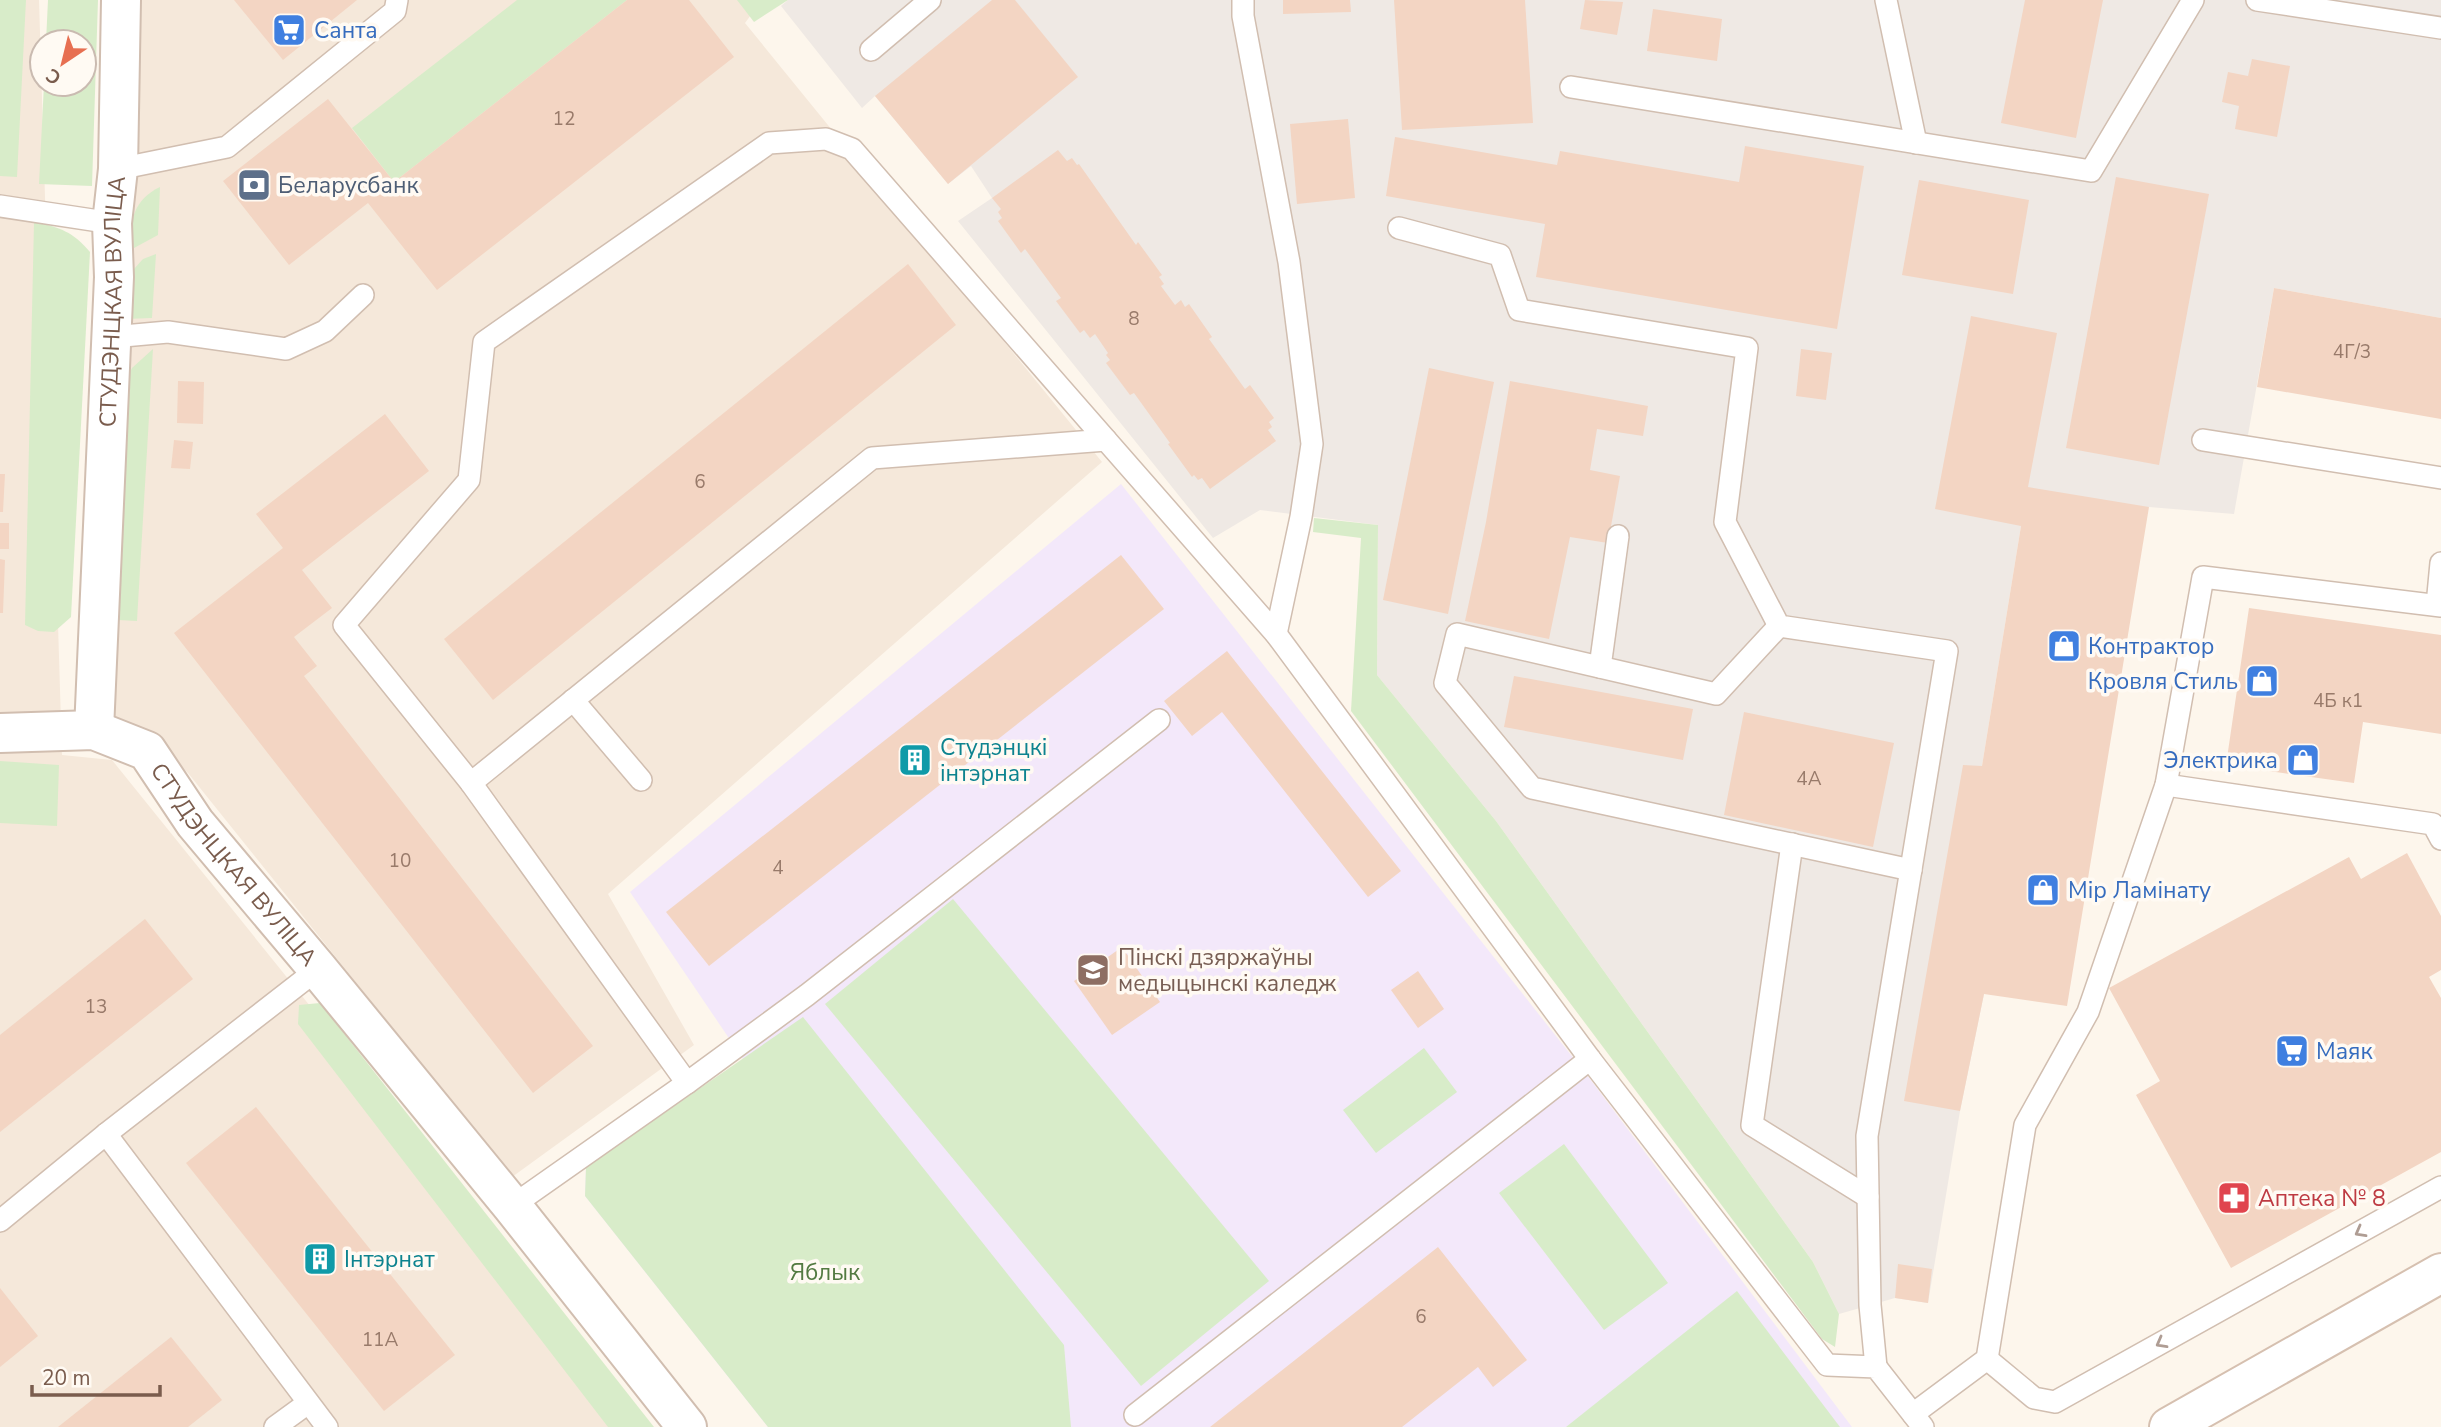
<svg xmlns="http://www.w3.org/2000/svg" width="2441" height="1427" font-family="'Nunito Sans',sans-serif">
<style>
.residential{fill:#f5e8da}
.industrial{fill:#efe9e4}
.education{fill:#f3e8fa}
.green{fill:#d8ecc9}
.building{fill:#f3d5c3}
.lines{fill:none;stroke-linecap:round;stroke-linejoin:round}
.lane-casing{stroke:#d1beb0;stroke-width:24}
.street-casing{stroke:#d1beb0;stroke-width:42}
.secondary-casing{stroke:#d6c0b0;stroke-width:42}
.lane{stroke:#fff;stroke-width:21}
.street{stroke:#fff;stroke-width:38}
.secondary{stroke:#fff;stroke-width:38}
.oneway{stroke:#af9d94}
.labels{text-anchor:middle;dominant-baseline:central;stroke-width:7;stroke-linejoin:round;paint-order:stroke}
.number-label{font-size:19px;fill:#987a6a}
.shop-label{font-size:23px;fill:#366cbe;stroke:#fffaf3;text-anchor:start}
.service-label{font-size:23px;fill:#4e5e75;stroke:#fffaf3;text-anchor:start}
.street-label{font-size:23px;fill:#7a5c4d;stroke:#fffaf3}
.culture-label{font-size:23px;fill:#0d838f;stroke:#fffaf3;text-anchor:start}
.education-label{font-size:23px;fill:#785e54;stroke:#fffaf3;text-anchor:start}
.health-label{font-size:23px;fill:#be3a42;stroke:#fffaf3;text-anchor:start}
.park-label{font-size:23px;fill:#537a41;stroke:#fffaf3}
</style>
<rect width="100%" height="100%" fill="#fdf6ec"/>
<g class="residential">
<path d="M0,0H39L62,755L112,760L649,1427H0Z"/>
<path d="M134,0H762L745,23L1102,462L608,894L694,1045L512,1177L188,773L155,742L112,716Z"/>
</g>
<path class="industrial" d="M788,0H2441V318L2274,288L2234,514L2149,507L2021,526L1982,766L1984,994L1960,1111L1928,1303L1895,1298L1839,1314L1813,1262L1496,821L1377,675L1378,525L1260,510L1213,538L958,221L992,198L971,166L948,184L875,96L862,108L781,6Z"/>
<path class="education" d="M1121,484L1593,1083L1852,1427H768L585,1196L586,1167L743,1059L630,892Z"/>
<g class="green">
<path d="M0,0H26L17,177L0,176Z"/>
<path d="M48,0H98L92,186L39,184L44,84H84V42H46Z"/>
<path d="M517,0H627L394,182L352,128Z"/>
<path d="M737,0H788L754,22Z"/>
<path d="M160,187L158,235L134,248C127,221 135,199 160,187Z"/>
<path d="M34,222C60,227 73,232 90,252L71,617L54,632L38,631L25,625Z"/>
<path d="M156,254L152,318L126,319L125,279L143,259Z"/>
<path d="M153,349L137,621L118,620L126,380L132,368Z"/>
<path d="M1314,518L1378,525L1377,675L1496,821L1813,1262L1839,1314L1835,1347L1822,1339L1351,711L1361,538L1313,532Z"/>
<path d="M0,761L59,765L57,826L0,823Z"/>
<path d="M953,899L1269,1281L1141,1386L825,1004Z"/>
<path d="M320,1003L654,1427H608L298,1024L299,1005Z"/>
<path d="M803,1017L1064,1345L1071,1427H768L585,1196L586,1167Z"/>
<path d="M1424,1048L1457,1092L1376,1153L1343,1110Z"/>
<path d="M1564,1144L1668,1283L1604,1330L1499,1193Z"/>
<path d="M1737,1291L1840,1427H1566Z"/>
</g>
<g class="building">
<path d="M234,0H357L283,60Z"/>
<path d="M627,0H689L734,57L437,290L368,203L289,265L223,181L328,99L394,182Z"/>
<path d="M992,0H1015L1078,77L948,184L875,96Z"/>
<path d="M1283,0H1350L1351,12L1283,14Z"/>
<path d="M1394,0H1525L1533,123L1402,130Z"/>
<path d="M1585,0L1623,2L1617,35L1580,29Z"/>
<path d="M2025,0H2103L2076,138L2001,123Z"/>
<path d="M1653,9L1722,19L1717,61L1647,51Z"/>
<path d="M2252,59L2290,66L2277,137L2235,129L2239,106L2222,102L2228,72L2248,76Z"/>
<path d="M1348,119L1355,198L1297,204L1290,124Z"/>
<path d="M1395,137L1557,165L1560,151L1739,182L1745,146L1864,166L1837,329L1536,277L1545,224L1386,196Z"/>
<path d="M1058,150L1067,161L1072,158L1077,165L1079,164L1136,245L1138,242L1162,275L1159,277L1164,284L1161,286L1175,305L1181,300L1185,307L1189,304L1212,337L1209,339L1245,389L1250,385L1274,418L1269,422L1272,427L1268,430L1276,441L1210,489L1202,478L1198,480L1194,475L1192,477L1168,444L1170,443L1134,393L1130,395L1106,363L1110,360L1106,355L1108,353L1095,334L1090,338L1084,330L1080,333L1056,301L1061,298L1025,249L1021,253L998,221L1002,218L998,212L1001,209L992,198Z"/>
<path d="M2116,177L2209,194L2159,465L2066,448Z"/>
<path d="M1919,180L2029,200L2013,294L1902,275Z"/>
<path d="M908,264L956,325L493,700L444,639Z"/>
<path d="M2274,288L2441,318V419L2257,387Z"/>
<path d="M1971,316L2057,333L2028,487L2149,507L2067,1006L1984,994L1960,1111L1904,1101L1963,765L1982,766L2021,526L1935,509Z"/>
<path d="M1801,349L1832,353L1826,400L1796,396Z"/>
<path d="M1429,368L1494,382L1448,614L1383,600Z"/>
<path d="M178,381L204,382L203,424L177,423Z"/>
<path d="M1510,381L1648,406L1643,436L1597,429L1590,470L1620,476L1608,543L1570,537L1549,639L1465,621L1486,522Z"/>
<path d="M385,414L429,471L302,570L332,608L294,637L317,666L304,676L593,1046L533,1093L174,633L283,548L256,514Z"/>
<path d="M174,440L193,442L190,469L171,468Z"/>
<path d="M0,474H5L3,512H0Z"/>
<rect x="0" y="523" width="9" height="26"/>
<path d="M1121,555L1164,609L709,966L666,912Z"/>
<path d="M0,559L5,560L3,613H0Z"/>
<path d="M2249,608L2441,635V734L2363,722L2354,783L2226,765Z"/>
<path d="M1227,651L1401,871L1368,897L1222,712L1192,736L1164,701Z"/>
<path d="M1514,676L1693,709L1683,760L1504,727Z"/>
<path d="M1744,712L1894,743L1873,847L1724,815Z"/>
<path d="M2407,853L2441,916V970L2429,977L2441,998V1152L2231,1268L2136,1095L2160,1081L2109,988L2349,857L2361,879Z"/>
<path d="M145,919L193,979L0,1132V1035Z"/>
<path d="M1122,947L1160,1002L1112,1035L1074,981Z"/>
<path d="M1418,971L1444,1009L1418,1028L1391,990Z"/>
<path d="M256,1107L455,1355L384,1411L186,1163Z"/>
<path d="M1438,1247L1527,1360L1493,1387L1478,1367L1402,1427H1210Z"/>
<path d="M1898,1264L1932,1269L1928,1303L1895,1298Z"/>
<path d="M0,1288L38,1336L0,1367Z"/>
<path d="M171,1337L222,1400L188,1427H58Z"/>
</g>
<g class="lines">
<defs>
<g id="lane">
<path d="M1243,0V16L1289,262L1312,444L1301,517L1276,634"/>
<path d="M1886,0L1916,143"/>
<path d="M2257,0L2441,28"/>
<path d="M871,50L930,0"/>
<path d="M1571,87L2091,171L2193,0"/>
<path d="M118,169L227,147L395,11L397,0"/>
<path d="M0,206L112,223"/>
<path d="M1399,228L1500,255L1519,310L1747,348L1725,522L1779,626L1947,651L1867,1136L1870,1305L1876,1367"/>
<path d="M112,337L168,332L286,349L325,331L363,295"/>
<path d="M2203,440L2441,478"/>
<path d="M2437,605L2441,563"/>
<path d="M1779,626L1716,694L1457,634L1445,683L1532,788L1911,870"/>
<path d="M1600,667L1618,536"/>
<path d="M573,700L641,780"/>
<path d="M471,783L344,625L469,480L484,342L769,143L826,139L852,149L1106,440"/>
<path d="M2166,785L2433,824L2441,839"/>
<path d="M1792,844L1752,1125L1868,1197"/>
<path d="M687,1083L807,995L1159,720"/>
<path d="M106,1134L327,1427"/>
<path d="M512,1206L687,1083L471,783L872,458L1106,440L1276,634L1590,1059L1827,1365L1876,1367L1923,1427"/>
<path d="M0,1221L106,1134L318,969"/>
<path d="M1987,1359L2034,1398L2055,1402L2441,1187"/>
<path d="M1913,1414L1987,1359L2025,1125L2088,1012L2166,785L2203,577L2441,606"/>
<path d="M1135,1415L1590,1059"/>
<path d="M275,1427L308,1403"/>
</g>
<g id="street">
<path id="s1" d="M94,730L114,277L112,223L118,169L121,0"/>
<path id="s2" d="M0,733L94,730L147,751L195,823L318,969L512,1206L687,1427"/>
</g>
<path id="secondary" d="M2169,1427L2441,1273"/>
</defs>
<use href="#lane" class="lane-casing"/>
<use href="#street" class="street-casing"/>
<use href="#secondary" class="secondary-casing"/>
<use href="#lane" class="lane"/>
<use href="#street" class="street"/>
<use href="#secondary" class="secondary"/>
</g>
<defs><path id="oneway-chevron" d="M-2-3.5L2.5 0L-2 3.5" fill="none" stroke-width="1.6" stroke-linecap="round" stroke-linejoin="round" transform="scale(1.75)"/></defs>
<g class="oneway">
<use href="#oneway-chevron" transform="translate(2360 1232) rotate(151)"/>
<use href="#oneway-chevron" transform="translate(2161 1343) rotate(151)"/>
</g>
<defs>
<symbol id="supermarket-square" viewBox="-11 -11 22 22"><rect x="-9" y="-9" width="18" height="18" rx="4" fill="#3f7fe0" stroke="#fffaf3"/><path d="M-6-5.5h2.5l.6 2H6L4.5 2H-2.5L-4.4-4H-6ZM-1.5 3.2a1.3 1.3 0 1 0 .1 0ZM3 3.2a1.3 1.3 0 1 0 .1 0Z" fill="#fff"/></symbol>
<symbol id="bank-square" viewBox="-11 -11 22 22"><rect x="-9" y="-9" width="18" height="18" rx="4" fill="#5c6f8a" stroke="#fffaf3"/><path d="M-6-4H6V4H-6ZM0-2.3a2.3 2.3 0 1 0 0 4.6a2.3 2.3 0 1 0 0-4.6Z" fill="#fff"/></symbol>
<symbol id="shop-square" viewBox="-11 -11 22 22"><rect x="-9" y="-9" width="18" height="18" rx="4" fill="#3f7fe0" stroke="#fffaf3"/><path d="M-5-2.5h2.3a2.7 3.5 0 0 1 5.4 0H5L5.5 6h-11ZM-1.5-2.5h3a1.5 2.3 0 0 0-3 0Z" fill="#fff"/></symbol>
<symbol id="building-square" viewBox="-11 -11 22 22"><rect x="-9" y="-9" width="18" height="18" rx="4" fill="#0f9aa8" stroke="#fffaf3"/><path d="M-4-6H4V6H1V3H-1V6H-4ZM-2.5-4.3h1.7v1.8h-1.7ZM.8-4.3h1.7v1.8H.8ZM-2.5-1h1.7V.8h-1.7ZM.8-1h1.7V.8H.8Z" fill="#fff"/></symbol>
<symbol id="university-square" viewBox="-11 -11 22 22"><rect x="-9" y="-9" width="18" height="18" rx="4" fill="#8d6e63" stroke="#fffaf3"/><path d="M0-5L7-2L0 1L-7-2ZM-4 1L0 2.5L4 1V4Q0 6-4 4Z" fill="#fff"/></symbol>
<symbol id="pharmacy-square" viewBox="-11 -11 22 22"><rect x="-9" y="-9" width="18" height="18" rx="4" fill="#e0444e" stroke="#fffaf3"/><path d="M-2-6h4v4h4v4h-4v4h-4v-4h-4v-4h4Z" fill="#fff"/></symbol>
</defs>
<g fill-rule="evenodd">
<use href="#supermarket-square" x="270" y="11" width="38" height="38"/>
<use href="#bank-square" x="235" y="166" width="38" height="38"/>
<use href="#shop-square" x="2045" y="627" width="38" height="38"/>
<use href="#shop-square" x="2243" y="662" width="38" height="38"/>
<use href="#building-square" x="896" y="741" width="38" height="38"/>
<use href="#shop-square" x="2284" y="741" width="38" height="38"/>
<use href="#shop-square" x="2024" y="871" width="38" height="38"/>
<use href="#university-square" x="1074" y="951" width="38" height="38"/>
<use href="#supermarket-square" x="2273" y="1032" width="38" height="38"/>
<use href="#pharmacy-square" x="2215" y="1179" width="38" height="38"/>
<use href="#building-square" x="301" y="1240" width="38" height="38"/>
</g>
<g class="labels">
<g class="number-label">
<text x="564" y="119">12</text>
<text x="1134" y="319">8</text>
<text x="2352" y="352">4Г/3</text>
<text x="700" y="482">6</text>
<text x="2338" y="701">4Б к1</text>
<text x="1809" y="779">4А</text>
<text x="400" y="861">10</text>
<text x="778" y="868">4</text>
<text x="96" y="1007">13</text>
<text x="1421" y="1317">6</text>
<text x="380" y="1340">11А</text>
</g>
<g class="shop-label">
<text x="314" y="30">Санта</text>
<text x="2088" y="646">Контрактор</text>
<text x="2238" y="681" text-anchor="end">Кровля Стиль</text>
<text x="2278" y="760" text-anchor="end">Электрика</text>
<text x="2068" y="890">Мір Ламінату</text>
<text x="2316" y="1051">Маяк</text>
</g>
<g class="service-label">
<text x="278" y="185">Беларусбанк</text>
</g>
<g class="street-label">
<text stroke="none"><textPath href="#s1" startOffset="429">СТУДЭНЦКАЯ ВУЛІЦА</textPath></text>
<text stroke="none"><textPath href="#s2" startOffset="294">СТУДЭНЦКАЯ ВУЛІЦА</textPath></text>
</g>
<g class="culture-label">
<text x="940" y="747">Студэнцкі<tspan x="940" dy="26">інтэрнат</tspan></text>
<text x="344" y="1259">Інтэрнат</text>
</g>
<g class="education-label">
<text x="1118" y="957">Пінскі дзяржаўны<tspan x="1118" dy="26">медыцынскі каледж</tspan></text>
</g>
<g class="health-label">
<text x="2258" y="1198">Аптека № 8</text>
</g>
<g class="park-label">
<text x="825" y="1272">Яблык</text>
</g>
</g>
<g transform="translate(63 63) rotate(215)"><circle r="33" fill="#fffaf3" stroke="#cabbb1" stroke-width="2"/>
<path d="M0-5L12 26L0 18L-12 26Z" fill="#e76f51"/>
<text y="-10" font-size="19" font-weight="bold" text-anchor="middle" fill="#7a5c4d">С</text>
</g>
<path d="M32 1385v10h128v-10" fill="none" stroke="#7a5c4d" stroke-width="3.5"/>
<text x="42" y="1385" font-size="21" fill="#7a5c4d" stroke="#fffaf3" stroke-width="5" paint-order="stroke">20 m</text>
</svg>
